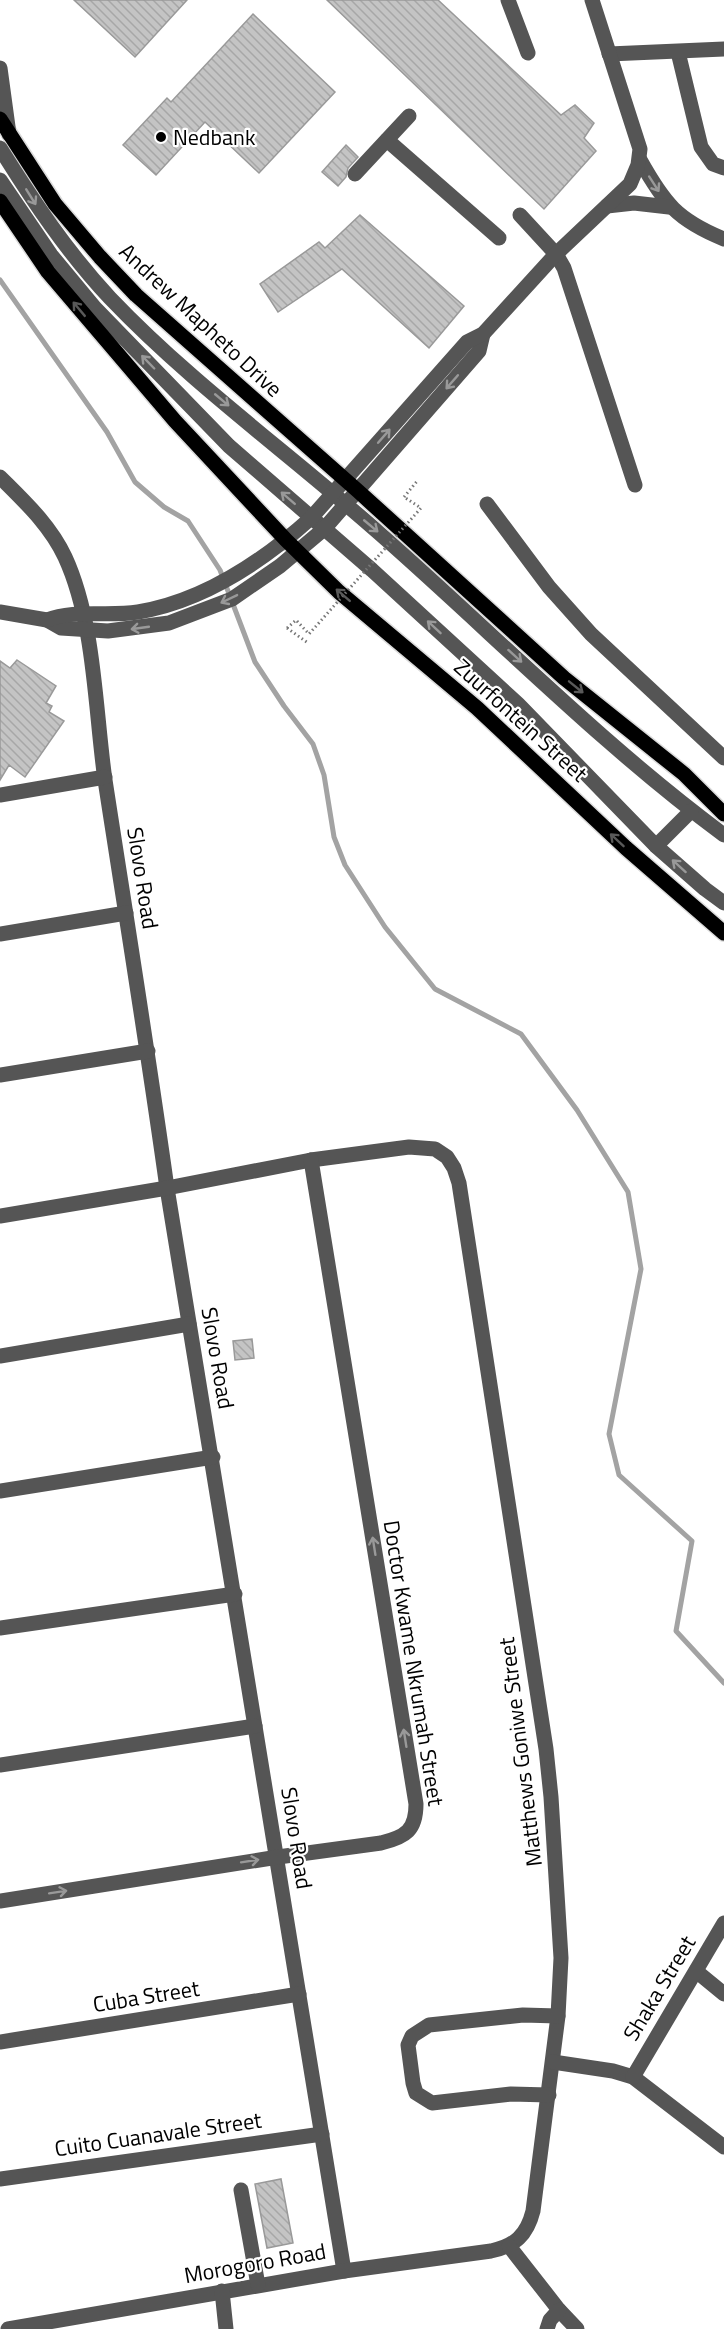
<svg xmlns="http://www.w3.org/2000/svg" width="724" height="2329" font-family="'Titillium Web',sans-serif">
<style>
.lines{fill:none;stroke-linecap:round;stroke-linejoin:round}
.stream{stroke:#a3a3a3;stroke-width:5}
.building{fill:url(#building-back-hatch);stroke:#999;stroke-width:1.5}
.major-casing{stroke:#dbdbdb;stroke-width:18}
.path{stroke:#777;stroke-width:3;stroke-dasharray:1.5 3;stroke-linecap:butt}
.minor{stroke:#555;stroke-width:15}
.major{stroke:#000;stroke-width:15}
.path-bridge{stroke:#777;stroke-width:3;stroke-dasharray:1.5 3;stroke-linecap:butt}
.oneway{stroke:#999}
.oneway2{stroke:#595959}
.poi-dot{fill:#000;stroke:#fff;stroke-width:2}
.labels{text-anchor:middle;dominant-baseline:central;stroke-width:4.5;stroke-linejoin:round;paint-order:stroke}
.poi-label{font-size:22px;fill:#000;stroke:#fff;text-anchor:start}
.street-label{font-size:22px;fill:#000;stroke:#fff}
</style>
<defs>
<pattern id="building-back-hatch" width="6" height="6" patternUnits="userSpaceOnUse" patternTransform="scale(1.5)"><rect width="6" height="6" fill="#c4c4c4"/><path d="M-1 5l2 2M0 0l6 6M5-1l2 2" fill="none" stroke="#a7a7a7"/></pattern>
</defs>
<rect width="100%" height="100%" fill="#fff"/>
<g class="lines">
<path class="stream" d="M0,280L107,432L135,482L164,507L188,521L220,570L255,662L284,706L313,744L324,775L334,837L345,865L385,927L435,989L521,1034L577,1110L628,1192L641,1269L609,1434L619,1475L692,1541L676,1631L724,1683"/>
</g>
<g class="building">
<path d="M74,0H187L135,57Z"/>
<path d="M327,0H438L561,115L575,105L594,123L584,138L596,151L544,209Z"/>
<path d="M253,14L335,92L259,173L205,122L156,175L123,145L167,98L171,102Z"/>
<path d="M346,145L358,157L348,168L346,177L338,186L322,172Z"/>
<path d="M360,215L464,306L429,348L342,269L278,312L260,284L319,242L325,248Z"/>
<path d="M17,660L56,686L46,703L52,706L49,712L64,721L25,777L9,765L0,780V661L10,668Z"/>
<path d="M252,1339L254,1358L235,1360L233,1341Z"/>
<path d="M281,2179L293,2243L267,2248L255,2184Z"/>
</g>
<g class="lines">
<defs>
<g id="major">
<path d="M0,119L55,204L100,257L136,295L358,491L564,678L684,774L724,814"/>
<path d="M0,201L48,272L175,421L286,540L339,592L477,708L626,848L724,933"/>
</g>
</defs>
<use href="#major" class="major-casing"/>
<g class="path">
<path d="M404,497L418,480"/>
<path d="M287,628L308,643"/>
</g>
<g class="minor">
<path d="M508,0L528,53"/>
<path d="M678,52L701,147L713,164L724,168"/>
<path d="M609,54L724,49"/>
<path d="M0,68L9,134"/>
<path d="M387,140L499,238"/>
<path d="M0,148C33,201 67,252 110,298C192,384 290,454 379,533C494,634 601,744 724,835"/>
<path d="M640,160C664,203 677,220 724,239"/>
<path d="M355,174L409,116"/>
<path d="M0,180L51,255L95,308L229,446L372,570L518,704L656,846L705,889L724,903"/>
<path d="M607,206L634,203L669,207"/>
<path d="M520,215L556,254L564,268L635,485"/>
<path d="M0,477C25,502 50,525 65,557C95,622 95,710 105,780C126,916 148,1052 167,1188L344,2271"/>
<path d="M487,504L549,587L591,634L724,758"/>
<path d="M0,612L47,620L61,628L108,631L169,623L232,599L280,566L324,529L479,351L483,334"/>
<path d="M47,620C74,609 108,617 138,612C204,601 262,562 311,518L467,342L483,334L556,254L630,184L638,165L640,149L592,0"/>
<path d="M0,795L105,777"/>
<path d="M656,846L691,811"/>
<path d="M0,934L126,913"/>
<path d="M0,1075L148,1051"/>
<path d="M0,1216L167,1188L311,1160L409,1147L435,1149L447,1157L454,1168L459,1183L546,1749L551,1797L561,1958L558,2016L533,2211C527,2235 515,2246 491,2251L344,2271L8,2329"/>
<path d="M0,1356L189,1324"/>
<path d="M0,1491L213,1457"/>
<path d="M0,1628L235,1594"/>
<path d="M0,1765L255,1726"/>
<path d="M0,1901L278,1857L381,1843C406,1837 416,1830 416,1804L311,1160"/>
<path d="M696,1971L724,1994"/>
<path d="M0,2042L299,1994"/>
<path d="M553,2062L613,2071L633,2077L724,2147"/>
<path d="M633,2077L724,1923"/>
<path d="M549,2095L511,2094L432,2103L416,2093L413,2083L408,2045L412,2036L429,2025L523,2015L558,2016"/>
<path d="M0,2179L322,2134"/>
<path d="M241,2190L258,2285"/>
<path d="M509,2246L559,2310L577,2329"/>
<path d="M222,2291L226,2329"/>
<path d="M547,2329L550,2320L559,2310"/>
</g>
<use href="#major" class="major"/>
<path class="path-bridge" d="M287,628L296,620L309,634L421,508L404,497"/>
</g>
<defs><path id="oneway-shaft" d="M-6 0H5M1.5-3L5.5 0L1.5 3" fill="none" stroke-width="1.6" stroke-linecap="round" stroke-linejoin="round" transform="scale(1.5)"/></defs>
<g class="oneway">
<use href="#oneway-shaft" transform="translate(654 184) rotate(57)"/>
<use href="#oneway-shaft" transform="translate(31 197) rotate(58)"/>
<use href="#oneway-shaft" transform="translate(148 362) rotate(-134)"/>
<use href="#oneway-shaft" transform="translate(452 382) rotate(131)"/>
<use href="#oneway-shaft" transform="translate(222 400) rotate(40)"/>
<use href="#oneway-shaft" transform="translate(384 436) rotate(-49)"/>
<use href="#oneway-shaft" transform="translate(288 498) rotate(-139)"/>
<use href="#oneway-shaft" transform="translate(371 526) rotate(40)"/>
<use href="#oneway-shaft" transform="translate(229 599) rotate(154)"/>
<use href="#oneway-shaft" transform="translate(434 627) rotate(-137)"/>
<use href="#oneway-shaft" transform="translate(140 628) rotate(172)"/>
<use href="#oneway-shaft" transform="translate(515 656) rotate(42)"/>
<use href="#oneway-shaft" transform="translate(679 866) rotate(-138)"/>
<use href="#oneway-shaft" transform="translate(374 1546) rotate(-99)"/>
<use href="#oneway-shaft" transform="translate(405 1738) rotate(-99)"/>
<use href="#oneway-shaft" transform="translate(250 1861) rotate(-9)"/>
<use href="#oneway-shaft" transform="translate(58 1892) rotate(-9)"/>
</g>
<g class="oneway2">
<use href="#oneway-shaft" transform="translate(79 309) rotate(-130)"/>
<use href="#oneway-shaft" transform="translate(343 595) rotate(-139)"/>
<use href="#oneway-shaft" transform="translate(576 687) rotate(39)"/>
<use href="#oneway-shaft" transform="translate(617 840) rotate(-137)"/>
</g>
<circle class="poi-dot" cx="161" cy="137" r="6"/>
<g class="labels">
<g class="poi-label">
<text x="173" y="137">Nedbank</text>
</g>
<g class="street-label">
<text transform="translate(201 320) rotate(43)">Andrew Mapheto Drive</text>
<text transform="translate(521 720) rotate(42)">Zuurfontein Street</text>
<text transform="translate(143 878) rotate(81)">Slovo Road</text>
<text transform="translate(218 1358) rotate(80)">Slovo Road</text>
<text transform="translate(414 1663) rotate(81)">Doctor Kwame Nkrumah Street</text>
<text transform="translate(520 1752) rotate(-97)">Matthews Goniwe Street</text>
<text transform="translate(297 1838) rotate(81)">Slovo Road</text>
<text transform="translate(659 1988) rotate(-59)">Shaka Street</text>
<text transform="translate(146 1996) rotate(-9)">Cuba Street</text>
<text transform="translate(158 2134) rotate(-8)">Cuito Cuanavale Street</text>
<text transform="translate(255 2263) rotate(-10)">Morogoro Road</text>
</g>
</g>
</svg>
